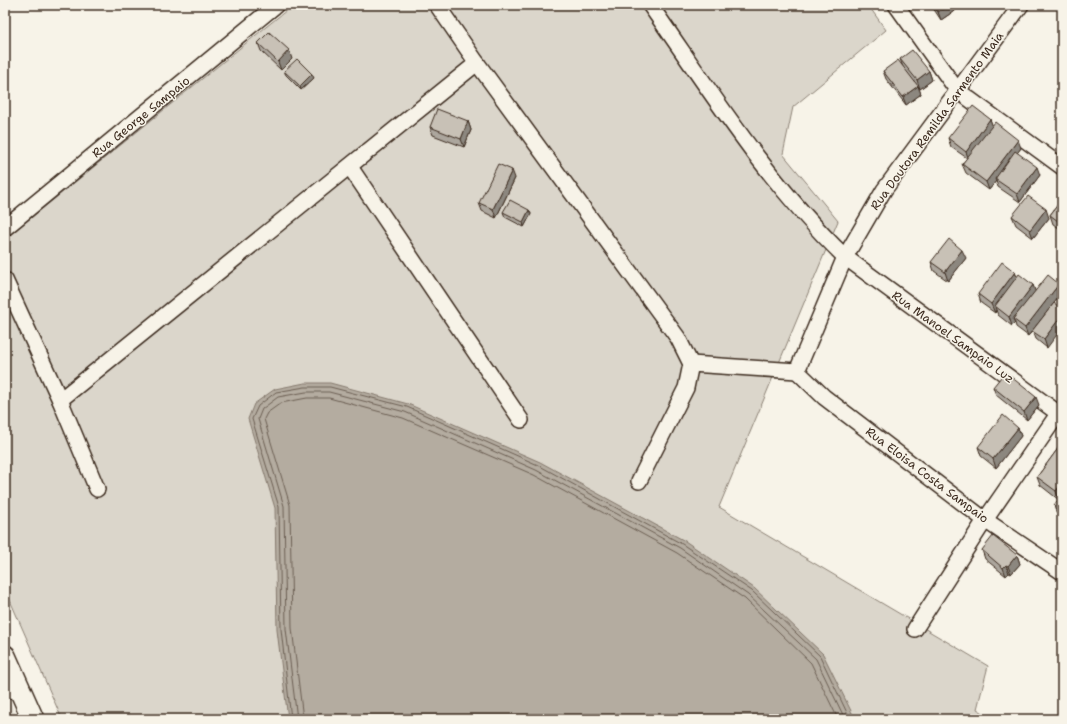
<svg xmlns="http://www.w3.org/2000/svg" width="1067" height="724" font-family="'Shantell Sans',sans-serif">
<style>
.built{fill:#e9e4d9}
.green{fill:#dbd6cb;stroke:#8b8074}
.water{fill:#b4aca0;stroke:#84786c}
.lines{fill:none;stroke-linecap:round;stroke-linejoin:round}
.shore{stroke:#6b5e52;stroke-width:1}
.minor-casing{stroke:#3b2a1e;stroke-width:18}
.secondary-casing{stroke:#3b2a1e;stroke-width:24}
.minor{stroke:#f7f3e8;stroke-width:15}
.secondary{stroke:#f7f3e8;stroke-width:21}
.wall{fill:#aca69d;stroke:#3b2a1e}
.shaded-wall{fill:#8c877f;stroke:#3b2a1e}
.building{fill:#c8c1b6;stroke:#3b2a1e}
.labels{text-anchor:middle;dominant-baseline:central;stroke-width:3;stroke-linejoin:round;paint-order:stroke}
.street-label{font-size:12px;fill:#3b2a1e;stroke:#f7f3e8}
</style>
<rect width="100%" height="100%" fill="#f7f3e8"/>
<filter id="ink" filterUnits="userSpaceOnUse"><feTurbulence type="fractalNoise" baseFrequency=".025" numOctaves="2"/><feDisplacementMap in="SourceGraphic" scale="8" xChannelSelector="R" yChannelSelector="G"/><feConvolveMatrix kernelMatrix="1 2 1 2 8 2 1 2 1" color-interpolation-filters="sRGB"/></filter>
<g filter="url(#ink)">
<path class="built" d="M5,695H7L18,719H5Z"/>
<path class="green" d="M293,5H868L886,30L793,107L783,154L838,221L719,507L988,666L977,709L993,719H62L5,589V239Z"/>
<path class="water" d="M305,383H330L408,404L540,462L685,541L754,588L823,654L855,719H288L277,630L275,508L248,419L254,404L275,389Z"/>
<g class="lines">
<g class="shore">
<path d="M291,719L281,629L279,507L252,419L258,406L276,392L305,387H330L407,407L538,465L682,544L752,591L820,656L850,719"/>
<path d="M297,719L286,629L284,506L258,419L262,409L278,397L306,392H329L405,412L536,470L680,548L748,595L816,659L845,719"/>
<path d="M303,719L292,628L290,505L264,419L267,413L281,403L307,398H329L403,418L534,475L677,553L745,599L811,663L838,719"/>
</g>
<defs>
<g id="minor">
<path d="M437,5L477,63L678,338L691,364L686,388L639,481"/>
<path d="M650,5C711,92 768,183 845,257L1062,416"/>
<path d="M896,5L957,90L1062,167"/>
<path d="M350,167L521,420"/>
<path d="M5,228L276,5"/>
<path d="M5,280L60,400L97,489"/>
<path d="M691,364L797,371"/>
<path d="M797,371L845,257L884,190L1021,5"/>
<path d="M797,371L824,397L985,520L1062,572"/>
<path d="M60,400L477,63"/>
<path d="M915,629L985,520L1058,414"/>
<path d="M5,688L21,693"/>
</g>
<path id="secondary" d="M5,656L33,719"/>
</defs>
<use href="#minor" class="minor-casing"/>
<use href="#secondary" class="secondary-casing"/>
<use href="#minor" class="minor"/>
<use href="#secondary" class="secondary"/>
</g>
<g class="wall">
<path d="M931,5H963L941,20Z"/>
<path d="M258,43L292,59L281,70L261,51Z"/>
<path d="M900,59L929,71L932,80L920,89L918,86L921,94L906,105L886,79L883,71L903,67Z"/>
<path d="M284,71L314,78L301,90L286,75Z"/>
<path d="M990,119L992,125L1021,148L1017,153L1040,175L1020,202L998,187L996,181L989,190L966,173L962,164L967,158L951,147L948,138Z"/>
<path d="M468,121L471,130L464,147L433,135L430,127Z"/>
<path d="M515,178L496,218L482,211L479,203Z"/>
<path d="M1062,199V230L1053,224L1050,215Z"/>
<path d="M529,210L531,214L524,227L505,217L503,212Z"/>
<path d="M1012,216L1049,218L1033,238L1016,225Z"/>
<path d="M966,258L948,281L934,271L931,262Z"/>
<path d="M1015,272L1017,277L1033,285L1035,291H1062V293L1054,303L1047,348L1036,339L1033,331L1028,336L1016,327L1015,323L1012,326L998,315L996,310L995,313L981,303L978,294Z"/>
<path d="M993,387L1039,405L1027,420L996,395Z"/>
<path d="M1018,428L1021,436L996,468L981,456L978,447Z"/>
<path d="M1062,443V517L1057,514L1054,505L1059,500L1040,485L1037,477Z"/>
<path d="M982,550L1017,555L1020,564L1011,574L1009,573L1006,576L985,559Z"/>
</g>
<g class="shaded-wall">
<path d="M948,5H963L941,20L938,12Z"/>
<path d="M289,50L292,59L281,70L278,62Z"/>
<path d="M929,71L932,80L920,89L917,80Z"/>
<path d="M312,74L314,78L301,90L300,86Z"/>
<path d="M918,86L921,94L906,105L903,97Z"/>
<path d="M990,119L993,127L969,160L966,152Z"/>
<path d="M468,121L471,130L464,147L461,139Z"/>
<path d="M1018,140L1021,148L997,180L995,179L996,181L989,190L986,182Z"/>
<path d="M1037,167L1040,175L1020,202L1017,194Z"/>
<path d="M512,170L515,178L496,218L493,209Z"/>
<path d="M1046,209L1049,218L1033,238L1030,230Z"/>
<path d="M529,210L531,214L524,227L523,222Z"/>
<path d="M962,250L966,258L948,281L945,272Z"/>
<path d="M1015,272L1018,281L995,306L996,310L995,313L991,304Z"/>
<path d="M1059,284L1062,293L1028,336L1025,328Z"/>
<path d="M1033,285L1036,293L1013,319L1015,323L1012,326L1009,317Z"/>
<path d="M1062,315V328L1047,348L1044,339Z"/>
<path d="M1036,397L1039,405L1027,420L1024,412Z"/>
<path d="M1018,428L1021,436L996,468L993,459Z"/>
<path d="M1062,483V496L1059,500L1056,491Z"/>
<path d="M1017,555L1020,564L1011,574L1008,566Z"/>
<path d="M1006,565L1009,573L1006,576L1003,568Z"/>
</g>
<g class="building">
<path d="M933,5H948L938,12Z"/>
<path d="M269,32L289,50L278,62L258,43Z"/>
<path d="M912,50L929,71L917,80L900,59Z"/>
<path d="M297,59L312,74L300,86L284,71Z"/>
<path d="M898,60L918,86L903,97L883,71Z"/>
<path d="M973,106L990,119L966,152L948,138Z"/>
<path d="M437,109L468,121L461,139L430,127Z"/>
<path d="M995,122L1018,140L986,182L962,164Z"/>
<path d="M1015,151L1037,167L1017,194L995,179Z"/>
<path d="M498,164L512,170L493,209L479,203Z"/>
<path d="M1028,196L1046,209L1030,230L1012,216Z"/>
<path d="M1062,199V224L1050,215Z"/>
<path d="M510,200L529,210L523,222L503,212Z"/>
<path d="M949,239L962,250L945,272L931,262Z"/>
<path d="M1002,262L1015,272L991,304L978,294Z"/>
<path d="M1019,274L1033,285L1009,317L995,306Z"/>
<path d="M1048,275L1059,284L1025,328L1013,319Z"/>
<path d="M1054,303L1062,309V315L1044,339L1032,331Z"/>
<path d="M1005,372L1036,397L1024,412L993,387Z"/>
<path d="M1003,415L1018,428L993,459L978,447Z"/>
<path d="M1062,443V483L1056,491L1037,477Z"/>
<path d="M1062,495V511L1054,505Z"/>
<path d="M993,536L1017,555L1008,566L1006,565L1003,568L982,550Z"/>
</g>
</g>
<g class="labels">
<g class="street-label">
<text transform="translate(141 117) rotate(-39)">Rua George Sampaio</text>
<text transform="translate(937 121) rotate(-54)">Rua Doutora Remilda Sarmento Maia</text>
<text transform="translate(953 337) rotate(36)">Rua Manoel Sampaio Luz</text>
<text transform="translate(927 475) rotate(37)">Rua Eloisa Costa Sampaio</text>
</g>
</g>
<rect width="1067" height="724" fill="none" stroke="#f7f3e8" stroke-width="20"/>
<rect x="10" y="10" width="1047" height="704" fill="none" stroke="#3b2a1e" stroke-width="1.5" filter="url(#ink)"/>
</svg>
